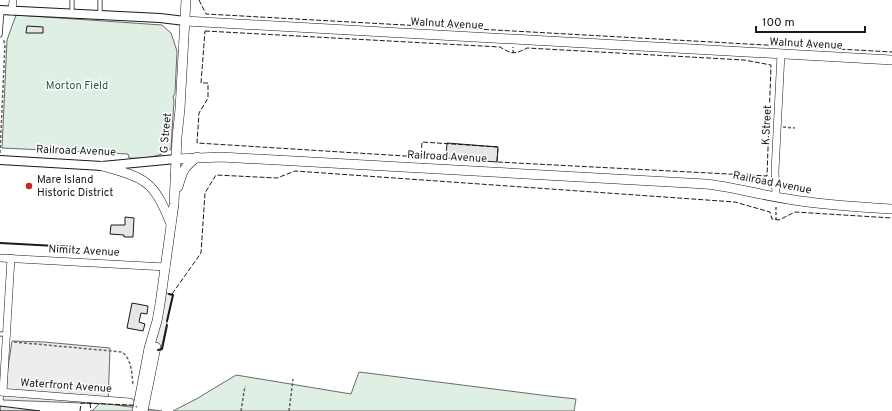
<svg xmlns="http://www.w3.org/2000/svg" width="892" height="411" font-family="Overpass,sans-serif">
<style>
.green{fill:#e0efe3;stroke:#6a6a6a}
.parking{fill:#ededed;stroke:#6a6a6a}
.building{fill:#e6e6e6;stroke:#1a1a1a}
.lines{fill:none;stroke-linecap:round;stroke-linejoin:round}
.service-casing{stroke:#1a1a1a;stroke-width:5}
.minor-casing{stroke:#1a1a1a;stroke-width:8}
.tertiary-casing{stroke:#1a1a1a;stroke-width:10}
.secondary-casing{stroke:#1a1a1a;stroke-width:10}
.path{stroke:#5f5f5f;stroke-width:1.5;stroke-dasharray:3 2;stroke-linecap:butt}
.service{stroke:#fff;stroke-width:3.5}
.minor{stroke:#fff;stroke-width:7}
.tertiary{stroke:#fff;stroke-width:8}
.secondary{stroke:#fff;stroke-width:9}
.fence{stroke:#1a1a1a;stroke-width:1;stroke-dasharray:5 2;stroke-linecap:butt}
.wall{stroke:#1a1a1a;stroke-width:2}
.poi-dot{fill:#c62828;stroke:#fff;stroke-width:1.5}
.labels{text-anchor:middle;dominant-baseline:central;stroke-width:3;stroke-linejoin:round;paint-order:stroke}
.street-label{font-size:11px;fill:#1a1a1a;stroke:#fff}
.park-label{font-size:11px;fill:#2b5a34;stroke:#fff}
.poi-label{font-size:11px;fill:#1a1a1a;stroke:#fff;text-anchor:start}
</style>
<rect width="100%" height="100%" fill="#fff"/>
<g class="green">
<path d="M16,15L162,25L171,33L177,51L175,93L173,97L174,100L171,149C161,157 142,159 129,158L128,154L2,148L7,40Z"/>
<path d="M359,372L549,396L576,399L574,411H173L198,398L236,375L351,394Z"/>
<path d="M100,403L162,411H92Z"/>
</g>
<g class="parking">
<path d="M163,292L173,295L161,350L155,349L157,321Z"/>
<path d="M12,341L44,342L110,348L108,404L3,400Z"/>
</g>
<g class="building">
<path d="M27,26L43,27V33H26Z"/>
<path d="M447,143L498,147L497,162L446,158Z"/>
<path d="M125,217L134,218L133,237H124V235L110,234L111,225H125Z"/>
<path d="M132,303L148,306L147,314L141,313L139,322L145,324L143,331L127,328Z"/>
<path d="M0,406L40,411H0Z"/>
</g>
<g class="lines">
<defs>
<g id="service">
<path d="M72,13V0"/>
<path d="M100,15V0"/>
<path d="M0,35L2,10"/>
<path d="M0,334H6"/>
</g>
<g id="minor">
<path d="M12,11L13,0"/>
<path d="M776,197L775,171L781,54"/>
<path d="M0,258L166,267"/>
<path d="M0,392L130,402"/>
<path d="M3,392L11,258"/>
</g>
<g id="tertiary">
<path d="M0,10L160,18L185,21"/>
<path d="M0,160L102,166L176,159"/>
</g>
<g id="secondary">
<path d="M185,21L892,60"/>
<path d="M176,159L221,157L706,184C734,187 760,195 788,199C822,205 857,207 892,209"/>
<path d="M102,166C146,178 153,180 171,224"/>
<path d="M178,187C183,170 183,168 197,157"/>
<path d="M137,411L149,348L157,321L160,304L174,204L177,137L180,109L186,0"/>
<path d="M143,411L156,347"/>
</g>
</defs>
<use href="#service" class="service-casing"/>
<use href="#minor" class="minor-casing"/>
<use href="#tertiary" class="tertiary-casing"/>
<use href="#secondary" class="secondary-casing"/>
<g class="path">
<path d="M513,53V47"/>
<path d="M783,127L795,128"/>
<path d="M0,153L5,44L3,39"/>
<path d="M776,220V205"/>
<path d="M14,342L122,352C132,359 132,375 133,386"/>
<path d="M241,411L245,386"/>
<path d="M289,411L293,379"/>
</g>
<use href="#service" class="service"/>
<use href="#minor" class="minor"/>
<use href="#tertiary" class="tertiary"/>
<use href="#secondary" class="secondary"/>
<g class="fence">
<path d="M199,0L206,14L892,52"/>
<path d="M205,31L500,47C512,54 514,55 527,48L744,60L771,65L767,176L497,162L498,147L422,142L421,157L197,143L199,113L208,98V83H201Z"/>
<path d="M172,294L201,253L205,193L216,175L277,178L295,171L735,202L770,212L772,219L779,220L795,212L892,218"/>
<path d="M90,403L91,411"/>
<path d="M80,411L81,403L131,405L137,407"/>
</g>
<g class="wall">
<path d="M0,243L75,247"/>
<path d="M167,321L173,295L169,294"/>
<path d="M158,350L162,349L167,325"/>
</g>
</g>
<circle class="poi-dot" cx="29" cy="186" r="4"/>
<g class="labels">
<g class="street-label">
<text transform="translate(447 24) rotate(3)">Walnut Avenue</text>
<text transform="translate(806 44) rotate(3)">Walnut Avenue</text>
<text transform="translate(767 125) rotate(-87)">K Street</text>
<text transform="translate(166 133) rotate(-85)">G Street</text>
<text transform="translate(76 151) rotate(2)">Railroad Avenue</text>
<text transform="translate(447 157) rotate(3)">Railroad Avenue</text>
<text transform="translate(772 183) rotate(11)">Railroad Avenue</text>
<text transform="translate(84 251) rotate(3)">Nimitz Avenue</text>
<text transform="translate(66 386) rotate(4)">Waterfront Avenue</text>
</g>
<g class="park-label">
<text x="77" y="86">Morton Field</text>
</g>
<g class="poi-label">
<text x="37" y="180">Mare Island<tspan x="37" dy="13">Historic District</tspan></text>
</g>
</g>
<path d="M756 26v6h109v-6" fill="none" stroke="#1a1a1a" stroke-width="2"/>
<text x="762" y="26" font-size="12" fill="#1a1a1a" stroke="#ffffff" stroke-width="3" paint-order="stroke">100 m</text>
</svg>
